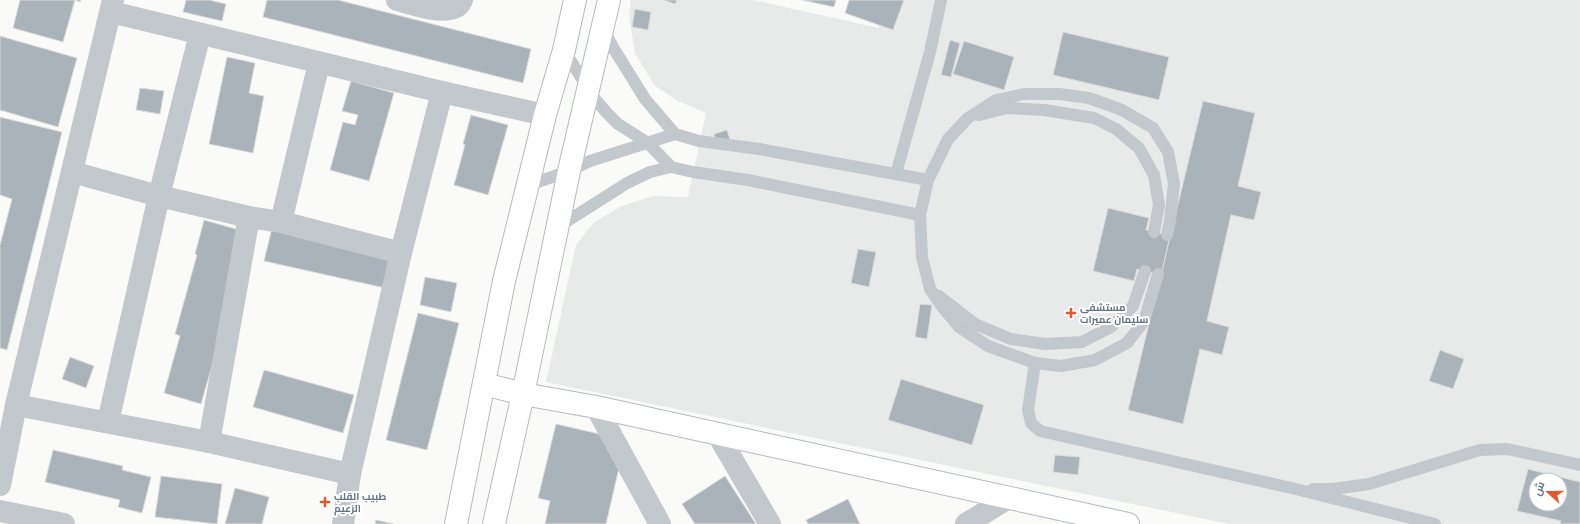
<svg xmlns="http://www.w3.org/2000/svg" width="1580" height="524" font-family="Mulish,Cairo,sans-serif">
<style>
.built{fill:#e8e9e9;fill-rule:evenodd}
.building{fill:#aab3b9;stroke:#dcdcda;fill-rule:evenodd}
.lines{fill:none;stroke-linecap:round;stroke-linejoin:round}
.secondary-casing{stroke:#b3babf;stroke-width:24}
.primary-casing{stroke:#b5babe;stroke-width:24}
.lane{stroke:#c3c8cc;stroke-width:12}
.street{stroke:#c3c8cc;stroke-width:22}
.secondary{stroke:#fff;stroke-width:22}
.primary{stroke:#fff;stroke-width:22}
.poi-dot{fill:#e4572e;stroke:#fff;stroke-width:1.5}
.labels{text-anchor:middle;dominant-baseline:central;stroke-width:4;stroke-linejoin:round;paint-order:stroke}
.poi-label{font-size:10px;font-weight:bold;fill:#657683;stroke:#fff;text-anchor:start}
</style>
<rect width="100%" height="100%" fill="#fafaf8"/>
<path class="built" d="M631,0H753L879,28L886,0H1580V524H1229L546,382L576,245L594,222L622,206L653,196L688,197L706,113L678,101L654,85L635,53L629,15ZM1536,480H1560V504H1536Z"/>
<g class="building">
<path d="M20,0H81L80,2L75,0L63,42L13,28Z"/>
<path d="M186,0H209L226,4L222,21L183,12Z"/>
<path d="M267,0H338L531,49L523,83L263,17Z"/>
<path d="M663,0H677L675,4Z"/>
<path d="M802,0H836L834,7Z"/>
<path d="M849,0H904L893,30L845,13Z"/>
<path d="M635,9L651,12L648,30L632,27Z"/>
<path d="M1063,32L1169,57L1159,100L1053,75Z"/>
<path d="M0,36L77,58L58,127L0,110Z"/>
<path d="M950,40L960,43L951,77L941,75Z"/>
<path d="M964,41L1014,57L1004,90L953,74Z"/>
<path d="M227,57L255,63L249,93L264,96L253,153L209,144Z"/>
<path d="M351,81L394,93L369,181L330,170L343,122L355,125L358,115L342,111Z"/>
<path d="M140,88L164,91L160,114L136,110Z"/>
<path d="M1203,101L1255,113L1238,186L1261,192L1254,220L1231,215L1207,321L1229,327L1222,355L1200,349L1183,424L1128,410Z"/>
<path d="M471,115L508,125L488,195L454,185L465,145L463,144Z"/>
<path d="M0,117L62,132L7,350L0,348V245L12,199L0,195Z"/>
<path d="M727,130L731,143L718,147L714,134Z"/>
<path d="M1108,208L1149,218L1146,230L1170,236L1161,275L1137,269L1134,281L1093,271Z"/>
<path d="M204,220L250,233L201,404L164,393L180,336L175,334L197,255L195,254Z"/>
<path d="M272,228L402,257L394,290L264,261Z"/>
<path d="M858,249L876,252L869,287L851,283Z"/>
<path d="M425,277L457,283L451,312L420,305Z"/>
<path d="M920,304L932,305L927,339L915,337Z"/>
<path d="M418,313L459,323L427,450L386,440Z"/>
<path d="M1440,350L1464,359L1453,389L1429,381Z"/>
<path d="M70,357L94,366L86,388L62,379Z"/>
<path d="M264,370L354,395L343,433L253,407Z"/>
<path d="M901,379L984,405L972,445L888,420Z"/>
<path d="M556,424L621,439V459L606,524H545L550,501L538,498Z"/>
<path d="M53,450L123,466L122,470L151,477L142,513L118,507L120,500L45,482Z"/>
<path d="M1055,455L1080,457L1078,475L1053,472Z"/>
<path d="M1528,469L1580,482V524H1560L1561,521L1517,511ZM1536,480H1560V504H1536Z"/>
<path d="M161,476L222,484L217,524L155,517Z"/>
<path d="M725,476L756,524H695L682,504Z"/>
<path d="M235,488L269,497L262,524H225Z"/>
<path d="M848,499L860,524H808L806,520Z"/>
<path d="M376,520L394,524H375Z"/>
</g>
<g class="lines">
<defs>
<path id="secondary" d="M484,384L523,394L596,407L1128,524"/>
<g id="primary">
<path d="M456,524L504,281L545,115L564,50L575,0"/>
<path d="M494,524L523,394L569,171L609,0"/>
</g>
</defs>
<use href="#secondary" class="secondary-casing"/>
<use href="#primary" class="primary-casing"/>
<g class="lane">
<path d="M603,28L614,49L645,99L675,134"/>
<path d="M564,50L594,98L607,113L618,124L648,143L671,167L693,172L748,180L920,215"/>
<path d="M979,115L1007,108L1044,110L1094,118L1116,129L1139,148L1154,175L1159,205L1154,232"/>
<path d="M896,174L930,52L941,0"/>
<path d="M529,185L569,171L590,161L675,134L699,141L759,149L928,180"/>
<path d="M558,227L627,183L650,172L671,167"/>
<path d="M1158,274L1144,321L1127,343L1095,360L1061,366L1035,363L988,346L959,327L943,308L930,289L922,257L920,215L928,180L948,139L968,118L996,100L1024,94H1059L1089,98L1122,110L1153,128L1168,152L1174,184L1170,221L1167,235"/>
<path d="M939,296L975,324L1011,339L1045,344L1082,342L1111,327L1133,306L1145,271"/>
<path d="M1035,363L1028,410L1031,423L1040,431L1296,489L1435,524"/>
<path d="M1313,489H1333L1369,484L1480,450L1507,449L1580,465"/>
</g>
<g class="street">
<path d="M397,0C411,4 443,15 456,7C459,6 461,2 462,0"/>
<path d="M111,12L442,92L545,115"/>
<path d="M72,172L159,196L249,217L281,222L401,253"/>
<path d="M281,222L319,63"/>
<path d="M16,405L209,442L350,474"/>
<path d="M596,407L660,524"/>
<path d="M108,422L159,196L200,34"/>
<path d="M718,435L770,524"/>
<path d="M209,442L249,217"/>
<path d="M0,485L16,405L113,0"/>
<path d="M0,511L64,524"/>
<path d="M343,524L350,474L401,253L442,92"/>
<path d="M966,524L1010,497"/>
</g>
<use href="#secondary" class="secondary"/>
<use href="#primary" class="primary"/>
</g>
<g class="poi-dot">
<path d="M1069 307h4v4h4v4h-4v4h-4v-4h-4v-4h4z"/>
<path d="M323 496h4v4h4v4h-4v4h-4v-4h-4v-4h4z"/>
</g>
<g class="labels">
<g class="poi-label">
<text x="1080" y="307">مستشفى<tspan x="1080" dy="12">سليمان عميرات</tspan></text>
<text x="334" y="496">طبيب القلب<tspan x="334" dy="12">الزعيم</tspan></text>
</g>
</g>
<g transform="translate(1548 492) rotate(291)"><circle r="19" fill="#ffffff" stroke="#c1c8cd"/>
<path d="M0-3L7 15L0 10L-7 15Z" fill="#e4572e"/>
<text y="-6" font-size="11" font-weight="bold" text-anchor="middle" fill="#657683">ش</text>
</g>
</svg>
